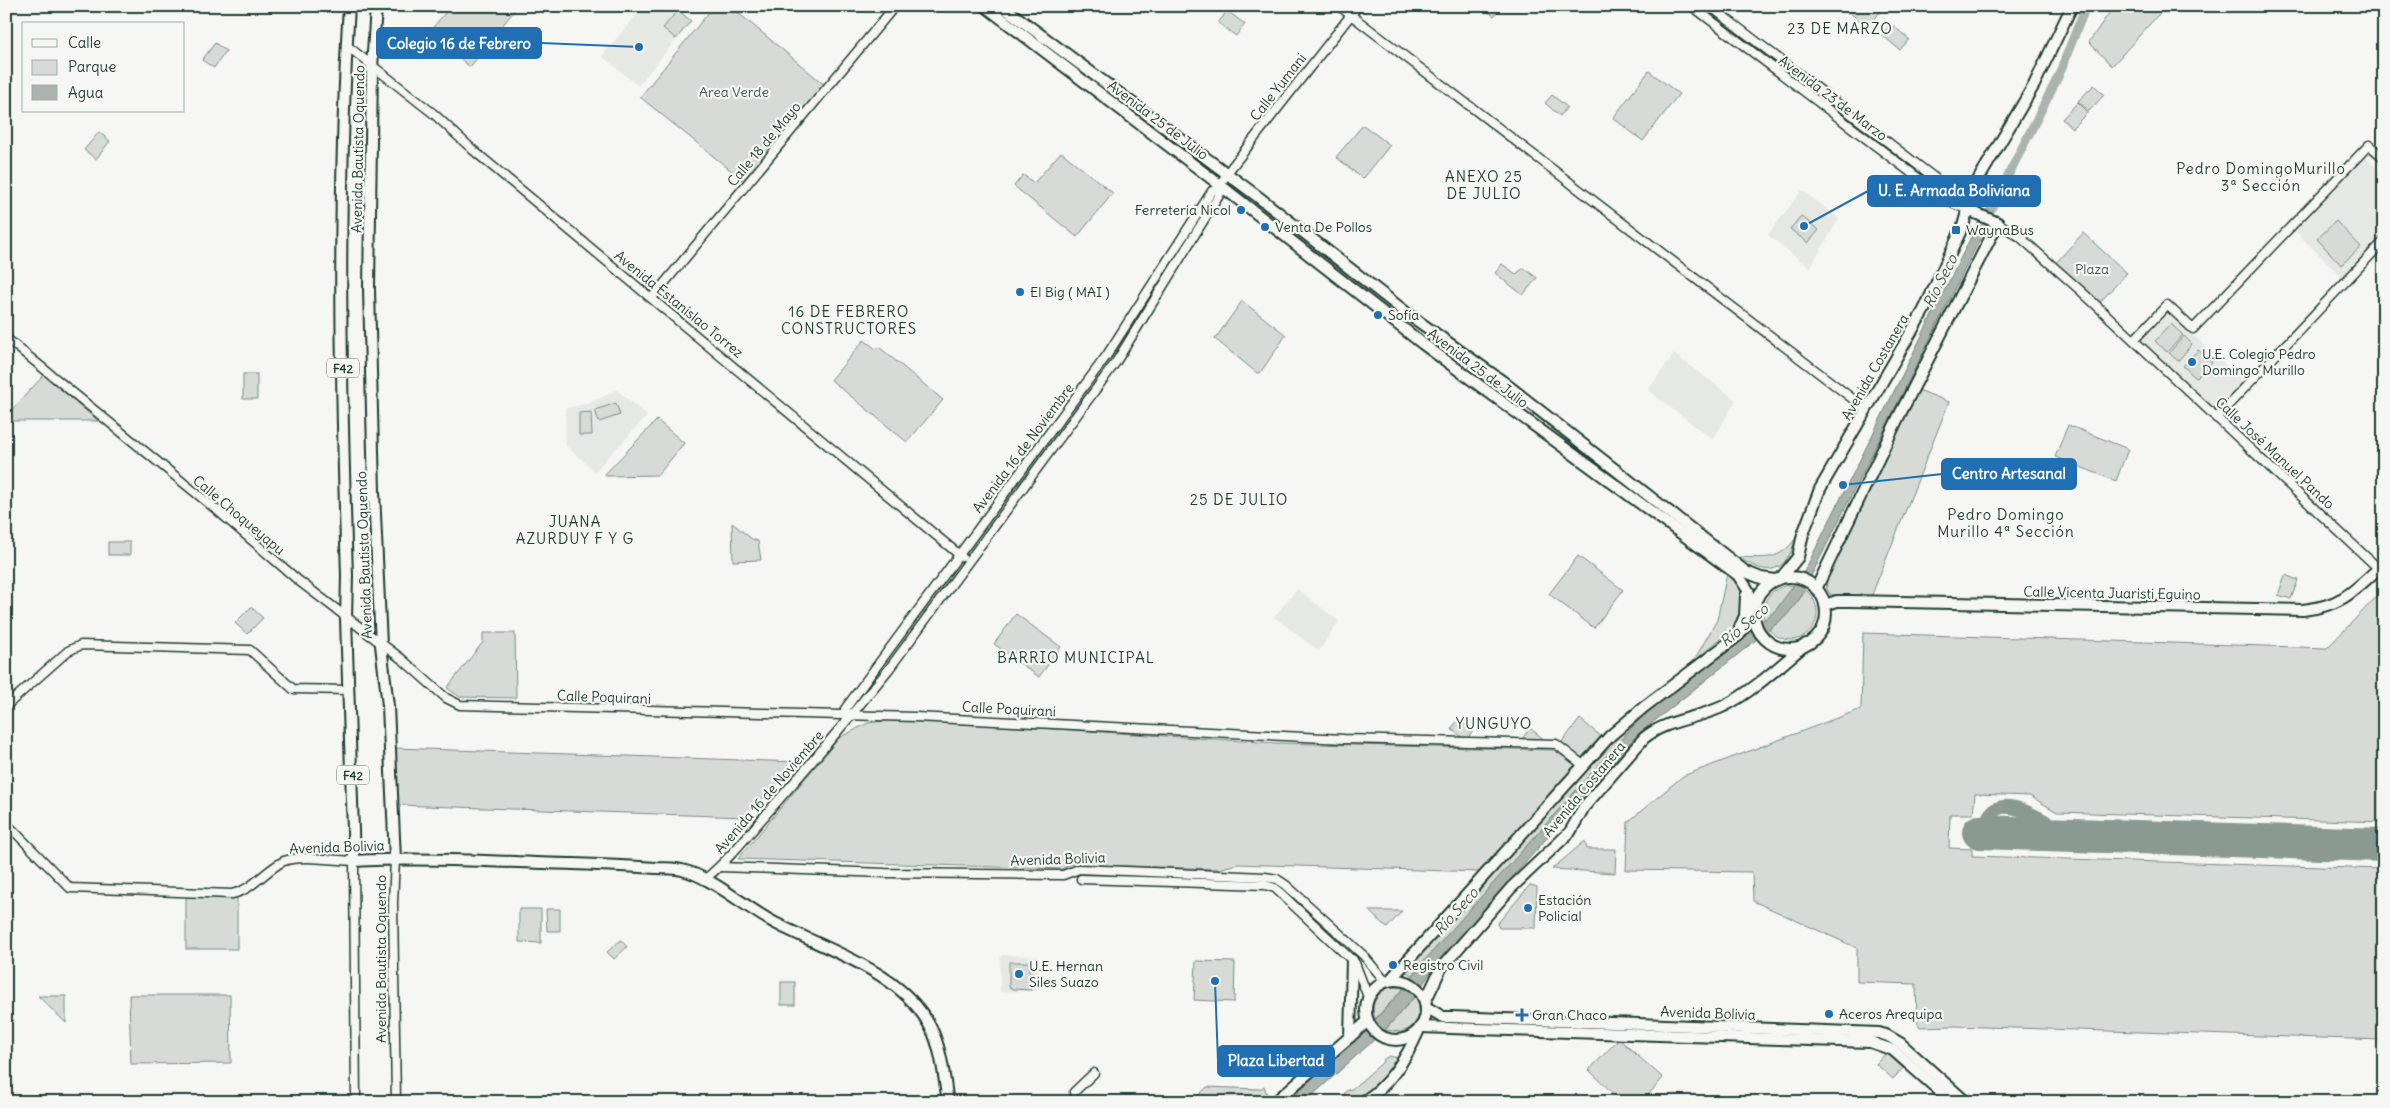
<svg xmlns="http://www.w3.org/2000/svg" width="2390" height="1108" font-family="Delius,sans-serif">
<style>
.built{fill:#e6e8e4}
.green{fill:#d6dbd6;stroke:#7a8c85}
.water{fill:#aab3ae;stroke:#72847d}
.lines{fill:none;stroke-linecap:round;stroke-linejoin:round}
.river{stroke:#aab3ae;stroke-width:9}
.taxiway{stroke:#8a9a93;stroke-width:14}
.runway{stroke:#8a9a93;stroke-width:34}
.minor-casing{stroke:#1f3d34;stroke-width:11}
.major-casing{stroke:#1f3d34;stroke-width:14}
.minor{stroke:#f6f6f2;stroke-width:8}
.major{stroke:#f6f6f2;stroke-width:10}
.poi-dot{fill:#1f6fb2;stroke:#f6f6f2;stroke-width:2}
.labels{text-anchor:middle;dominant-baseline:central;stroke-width:4.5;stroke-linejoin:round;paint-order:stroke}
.shield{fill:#f6f6f2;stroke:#60746d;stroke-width:1}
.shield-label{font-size:12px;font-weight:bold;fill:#1f3d34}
.street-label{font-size:14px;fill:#1f3d34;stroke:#f6f6f2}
.park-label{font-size:14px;fill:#445d54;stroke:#f6f6f2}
.poi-label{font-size:14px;fill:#1f3d34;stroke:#f6f6f2;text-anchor:start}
.neighbourhood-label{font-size:15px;letter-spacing:1px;fill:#1f3d34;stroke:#f6f6f2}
.water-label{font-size:15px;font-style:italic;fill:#425a52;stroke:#f6f6f2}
.leader{fill:none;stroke:#1f6fb2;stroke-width:2}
.callout-dot{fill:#1f6fb2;stroke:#f6f6f2;stroke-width:2}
.callout{fill:#1f6fb2;stroke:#1f6fb2;stroke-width:2}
.callout-label{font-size:15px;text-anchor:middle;font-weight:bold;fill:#fff}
</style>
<rect width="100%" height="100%" fill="#f6f6f2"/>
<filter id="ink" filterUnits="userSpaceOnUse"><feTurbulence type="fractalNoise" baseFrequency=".02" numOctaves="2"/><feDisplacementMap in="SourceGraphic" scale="10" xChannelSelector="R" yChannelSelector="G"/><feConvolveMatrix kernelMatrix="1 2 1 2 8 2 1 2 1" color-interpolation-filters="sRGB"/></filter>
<g filter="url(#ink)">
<g class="built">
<path d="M644,6H673L691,21L638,86L602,56Z"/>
<path d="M2365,157L2384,174V237L2344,279L2295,231Z"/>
<path d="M1802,190L1839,219L1810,268L1768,235Z"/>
<path d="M2168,312L2244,382V384L2220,411L2215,412L2139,343Z"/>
<path d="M1674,354L1736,400L1714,438L1712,439L1648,390Z"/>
<path d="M617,390L647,416L595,471L566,446L565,408L588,404Z"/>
<path d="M1297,589L1339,621L1319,651L1274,617Z"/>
<path d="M1002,955L1037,956L1039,958L1037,991L1000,992V958Z"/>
</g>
<g class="green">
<path d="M451,6H516L517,7L470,67L429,32Z"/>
<path d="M714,6H730L826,86L744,181L640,97Z"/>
<path d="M1479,6H1503L1494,16Z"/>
<path d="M1841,6H1885L1868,27Z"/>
<path d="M2114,6H2166L2112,66L2089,42Z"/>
<path d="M678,10L691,21L676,39L663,28Z"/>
<path d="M1227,11L1245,24L1236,36L1218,23Z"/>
<path d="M1891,24L1909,39L1900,50L1882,35Z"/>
<path d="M1728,25L1762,50L1760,53L1726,28Z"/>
<path d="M215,43L226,51L214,68L202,60Z"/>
<path d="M1649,71L1679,94L1643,141L1613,118Z"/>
<path d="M2094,85L2104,95L2089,111L2078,101Z"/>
<path d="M1552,95L1567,107L1560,116L1545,103Z"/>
<path d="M1827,100L1863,127L1861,129L1826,102Z"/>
<path d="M2078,102L2088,112L2072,128L2062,119Z"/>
<path d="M1363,125L1390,145L1363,179L1336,157Z"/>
<path d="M99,132L110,141L96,159L84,150Z"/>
<path d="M1870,133L1927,176L1924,179L1868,136Z"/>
<path d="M1061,152L1113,193L1077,237L1014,186L1023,175L1034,183Z"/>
<path d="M1801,216L1819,230L1808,243L1790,229Z"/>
<path d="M2336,221L2361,247L2341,265L2317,239Z"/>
<path d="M2083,233L2127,273L2098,304L2055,264Z"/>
<path d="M1502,264L1516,274L1524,268L1537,278L1523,295L1495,273Z"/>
<path d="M1242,301L1286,335L1260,373H1257L1215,339Z"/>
<path d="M2171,324L2183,335L2167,352L2155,341Z"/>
<path d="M2184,336L2192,344L2178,361L2169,353Z"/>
<path d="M864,340L876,349L879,347L943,400L907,442L831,380Z"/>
<path d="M2198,350L2212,362L2196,378L2183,366Z"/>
<rect x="243" y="374" width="14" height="25"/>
<path d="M44,375L98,421H6V416Z"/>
<path d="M1916,389L1949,402L1871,597H1842L1830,594L1827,589L1826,579Z"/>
<path d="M616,403L620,415L599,422L595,410Z"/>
<path d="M591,412L592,435H579V413Z"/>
<path d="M657,420L684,443L658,475L606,476L605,474Z"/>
<path d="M2068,425L2128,449L2116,481L2055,457Z"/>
<path d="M1574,445L1698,540L1573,448Z"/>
<path d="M732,523L752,539L758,541L761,560L733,561Z"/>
<path d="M1796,538C1786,573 1768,578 1739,557C1766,558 1779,561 1796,538Z"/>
<rect x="108" y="542" width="22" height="13"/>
<path d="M1578,556L1623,590L1594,628L1549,594Z"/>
<path d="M1727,574C1748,588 1742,601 1739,623L1693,662L1717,620Z"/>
<path d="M2285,575L2298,580L2291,599L2278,595Z"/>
<path d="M1788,585L1796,586L1775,611L1764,621C1761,602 1769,589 1788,585Z"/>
<path d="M2384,589V822L2057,812L2030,796L1975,794L1973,814H1950L1949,848L1972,849V856L2384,869V1040L1954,1026L1920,1027L1917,1022L1916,984L1857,982V948L1753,901L1752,872L1626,870L1628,822L1683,776L1861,709L1863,633L2327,648Z"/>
<path d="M1806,590C1836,618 1799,659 1769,630L1786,616Z"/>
<path d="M251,607L263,618L247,634L235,623Z"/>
<path d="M1016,614L1061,647L1039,677L994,644Z"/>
<path d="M483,633H515L516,698L460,697L447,688L483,642Z"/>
<path d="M1643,715L1413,975L1406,972L1582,772L1623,731Z"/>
<path d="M898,719L1275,743L1554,750L1575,765L1479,872L1237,864L1219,869L1072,864L1062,869L738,859L839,738L868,723Z"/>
<path d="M1459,719L1473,731L1466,740L1451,729Z"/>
<path d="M1580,719L1603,738L1583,759L1561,743Z"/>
<path d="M1530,728L1531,729L1546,741L1521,740Z"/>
<path d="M395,748L798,762L745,817L397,805Z"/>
<path d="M1585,841L1587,849H1616L1615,873L1552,869Z"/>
<path d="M1530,885L1537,887L1536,928H1499L1497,924Z"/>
<rect x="186" y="894" width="51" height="55"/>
<path d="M519,909H541V943L519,942Z"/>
<path d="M546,909H560V931H547Z"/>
<path d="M1369,911H1402L1387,928Z"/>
<path d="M621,940L627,947L614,959L607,952Z"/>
<path d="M1196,961L1235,962L1234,1002L1194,1000Z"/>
<path d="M1009,962H1029V972L1032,973L1031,990L1013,989L1009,987Z"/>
<rect x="781" y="982" width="14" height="23"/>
<path d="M1390,987L1404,988L1375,1019C1370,1005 1376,993 1390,987Z"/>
<path d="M129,995H230L231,1063L131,1064Z"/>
<path d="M38,996H66V1023Z"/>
<path d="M1415,996C1424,1011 1418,1027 1401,1032L1385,1030Z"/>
<path d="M1619,1039L1663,1078L1642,1102H1622L1589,1070Z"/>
<path d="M1886,1053L1903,1068L1893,1079L1876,1064Z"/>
<path d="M1389,1056L1399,1058C1383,1084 1371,1102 1338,1102L1347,1090L1352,1089L1382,1063L1384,1059Z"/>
<path d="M1264,1086L1269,1100L1264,1102H1192L1207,1087L1260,1089Z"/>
</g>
<path class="water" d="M1980,219L1988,223L1799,600L1786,616L1637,735L1435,966L1415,996L1385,1030L1305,1102H1286L1364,1032L1404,988L1423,962L1643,715L1775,611L1805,570Z"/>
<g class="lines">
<path class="river" d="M1984,223L2058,77L2086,6"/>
<path class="taxiway" d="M1989,832L1986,824C1997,783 2050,827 2070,835"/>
<path class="runway" d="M1979,832L2384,845"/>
<defs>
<g id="minor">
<path d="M1339,6L1866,409"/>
<path d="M1692,6L1951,203L1966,209"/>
<path d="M1710,6L1957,195L1962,205"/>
<path d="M346,45L434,114L473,150L962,557"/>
<path d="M1998,223L2020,237L2081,291L2378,568"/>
<path d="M652,298L895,6"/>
<path d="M6,338L218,511L299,581L403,660L446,698L460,705L916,717L1344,739L1556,744L1583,765"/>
<path d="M2134,340L2167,305L2193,329L2369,145L2384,158"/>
<path d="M2216,418L2384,241"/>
<path d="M6,706L68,651L81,645L250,650L293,689L349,690"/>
<path d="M851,717L845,709L1107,355L1212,191L1218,189L1227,173L1358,6"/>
<path d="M6,823L70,888L232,894C253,890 265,870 284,861C302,854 335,861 354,861L356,1102"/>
<path d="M395,859L393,903L396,1102"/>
<path d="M720,867L885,873L1063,875L1079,869L1265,877L1277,879L1286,885L1363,955L1385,981"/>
<path d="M1081,879L1265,885L1275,888L1355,963L1368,997"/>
<path d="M704,880C731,858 752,830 775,804C814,760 852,715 889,669L1116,362L1220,194L1218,189"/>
<path d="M1074,1092L1094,1073"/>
</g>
<g id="major">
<path d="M349,6C337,196 341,386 347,576L346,619L354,861C427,857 500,862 573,864C601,865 628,866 656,868C664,868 674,868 682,870C713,877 748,910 777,924C829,951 903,972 931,1028C942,1050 944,1078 948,1102"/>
<path d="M376,6L372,68L369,289L374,492L381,645L388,706L395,859"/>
<path d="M985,6L1220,185L1423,344L1738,575L1748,590L1754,610"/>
<path d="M1002,6L1257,196L1408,314L1502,381L1746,572L1761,578L1776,580"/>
<circle cx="1790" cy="613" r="36"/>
<path d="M1781,578L1798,557L1803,534L1820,489L1924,310L1963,226L1974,187L2034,85L2072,6"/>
<path d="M1816,589L1899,416L1998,223L1966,209"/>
<path d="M1825,605L1837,601H1850L2303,610C2343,606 2356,589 2384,563"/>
<path d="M1740,627L1745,616L1746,596"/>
<circle cx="1396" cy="1010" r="30"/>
<path d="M1390,980L1610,736L1644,707L1739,635L1754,614"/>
<path d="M1425,1002L1441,968L1511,888L1570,832L1584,807L1644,738C1667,719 1699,719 1726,705C1752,692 1783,663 1806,644"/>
<path d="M1426,1007L1443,1017H1451L1879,1033L1888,1036L1900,1043L1966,1102"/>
<path d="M1420,1027L1870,1042L1893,1050L1952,1102"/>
<path d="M1350,1037L1352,960"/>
<path d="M1275,1102L1368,1021"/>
<path d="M1362,1102C1387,1089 1407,1057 1418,1032"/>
</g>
</defs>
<use href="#minor" class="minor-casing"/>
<use href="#major" class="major-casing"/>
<use href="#minor" class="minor"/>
<use href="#major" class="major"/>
</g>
</g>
<g class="poi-dot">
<circle cx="1241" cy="210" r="5"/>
<circle cx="1265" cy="227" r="5"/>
<rect x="1951" y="225" width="10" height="10" rx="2.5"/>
<circle cx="1020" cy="292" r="5"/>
<circle cx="1378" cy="315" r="5"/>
<circle cx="2192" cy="362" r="5"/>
<circle cx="1528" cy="908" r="5"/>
<circle cx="1393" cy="965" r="5"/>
<circle cx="1019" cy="974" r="5"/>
<circle cx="1829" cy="1014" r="5"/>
<path d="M1519.5 1007.5h5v5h5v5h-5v5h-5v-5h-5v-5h5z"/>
</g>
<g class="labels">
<g class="shield">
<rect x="327" y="358.5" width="32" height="19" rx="4"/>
<rect x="337" y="765.5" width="32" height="19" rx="4"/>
</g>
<g class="shield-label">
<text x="343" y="368">F42</text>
<text x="353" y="775">F42</text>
</g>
<g class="street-label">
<text transform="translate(1278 87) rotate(-52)">Calle Yumani</text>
<text transform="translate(1833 98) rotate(37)">Avenida 23 de Marzo</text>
<text transform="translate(1158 120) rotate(37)">Avenida 25 de Julio</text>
<text transform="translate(764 144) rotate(-50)">Calle 18 de Mayo</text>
<text transform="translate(358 149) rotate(-89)">Avenida Bautista Oquendo</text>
<text transform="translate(679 304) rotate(39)">Avenida Estanislao Torrez</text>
<text transform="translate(1875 367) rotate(-60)">Avenida Costanera</text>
<text transform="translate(1478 368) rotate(37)">Avenida 25 de Julio</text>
<text transform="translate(1023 448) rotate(-53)">Avenida 16 de Noviembre</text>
<text transform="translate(2275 453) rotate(43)">Calle José Manuel Pando</text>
<text transform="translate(239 515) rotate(40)">Calle Choqueyapu</text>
<text transform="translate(364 555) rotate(-92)">Avenida Bautista Oquendo</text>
<text transform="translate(2112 593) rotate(1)">Calle Vicenta Juaristi Eguino</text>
<text transform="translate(604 697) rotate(2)">Calle Poquirani</text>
<text transform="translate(1009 709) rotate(3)">Calle Poquirani</text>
<text transform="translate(1584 789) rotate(-50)">Avenida Costanera</text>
<text transform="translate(769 792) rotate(-49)">Avenida 16 de Noviembre</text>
<text transform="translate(337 847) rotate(-2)">Avenida Bolivia</text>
<text transform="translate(1058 859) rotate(-2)">Avenida Bolivia</text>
<text transform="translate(381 959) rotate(-90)">Avenida Bautista Oquendo</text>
<text transform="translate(1708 1013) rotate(2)">Avenida Bolivia</text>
</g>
<g class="park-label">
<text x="734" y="92">Area Verde</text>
<text x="2092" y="269">Plaza</text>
</g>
<g class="poi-label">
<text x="1231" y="210" text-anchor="end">Ferretería Nicol</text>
<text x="1275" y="227">Venta De Pollos</text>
<text x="1966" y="230">WaynaBus</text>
<text x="1030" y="292">El Big ( MAI )</text>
<text x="1388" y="315">Sofía</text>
<text x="2202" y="354">U.E. Colegio Pedro<tspan x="2202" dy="16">Domingo Murillo</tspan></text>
<text x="1538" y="900">Estación<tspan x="1538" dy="16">Policial</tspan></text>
<text x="1403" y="965">Registro Civil</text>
<text x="1029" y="966">U.E. Hernan<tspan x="1029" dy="16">Siles Suazo</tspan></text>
<text x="1839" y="1014">Aceros Arequipa</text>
<text x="1532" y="1015">Gran Chaco</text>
</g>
<g class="neighbourhood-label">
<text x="1840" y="28">23 DE MARZO</text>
<text x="2261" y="168">Pedro DomingoMurillo<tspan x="2261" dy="17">3ª Sección</tspan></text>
<text x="1484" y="176">ANEXO 25<tspan x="1484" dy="17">DE JULIO</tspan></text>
<text x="849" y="311">16 DE FEBRERO<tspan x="849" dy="17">CONSTRUCTORES</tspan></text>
<text x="1239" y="499">25 DE JULIO</text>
<text x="2006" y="514">Pedro Domingo<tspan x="2006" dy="17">Murillo 4ª Sección</tspan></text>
<text x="575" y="521">JUANA<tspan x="575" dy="17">AZURDUY F Y G</tspan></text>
<text x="1076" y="657">BARRIO MUNICIPAL</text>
<text x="1494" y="723">YUNGUYO</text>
</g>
<g class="water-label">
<text transform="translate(1940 281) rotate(-63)">Río Seco</text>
<text transform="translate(1744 625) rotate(-40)">Río Seco</text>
<text transform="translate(1456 911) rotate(-48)">Río Seco</text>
</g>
</g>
<path class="leader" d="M639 47L541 43M1804 226L1868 191M1843 485L1942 474M1215 981L1218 1061"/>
<g class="callout-dot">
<circle cx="639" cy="47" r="5"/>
<circle cx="1804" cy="226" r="5"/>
<circle cx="1843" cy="485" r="5"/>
<circle cx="1215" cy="981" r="5"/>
</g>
<g class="callout">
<rect x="377" y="28" width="164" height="30" rx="5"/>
<rect x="1868" y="176" width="172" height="30" rx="5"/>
<rect x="1942" y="459" width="134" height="30" rx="5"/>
<rect x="1218" y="1046" width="116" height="30" rx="5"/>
</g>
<g class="callout-label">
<text x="459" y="49">Colegio 16 de Febrero</text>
<text x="1954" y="196">U. E. Armada Boliviana</text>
<text x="2009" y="479">Centro Artesanal</text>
<text x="1276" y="1066">Plaza Libertad</text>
</g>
<rect width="2390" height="1108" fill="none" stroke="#f6f6f2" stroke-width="25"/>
<rect x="12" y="12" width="2365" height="1083" fill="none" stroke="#1f3d34" stroke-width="2" filter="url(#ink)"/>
<rect x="22" y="22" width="162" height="90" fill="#f6f6f2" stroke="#a0aca6"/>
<rect x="32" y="39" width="25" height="8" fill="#f6f6f2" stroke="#a0aca6"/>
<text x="68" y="48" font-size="15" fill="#1f3d34">Calle</text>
<rect x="32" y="60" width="25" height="15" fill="#d6dbd6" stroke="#a0aca6"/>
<text x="68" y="72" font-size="15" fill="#1f3d34">Parque</text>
<rect x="32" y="85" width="25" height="15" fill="#aab3ae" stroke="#a0aca6"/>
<text x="68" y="98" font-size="15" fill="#1f3d34">Agua</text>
</svg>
